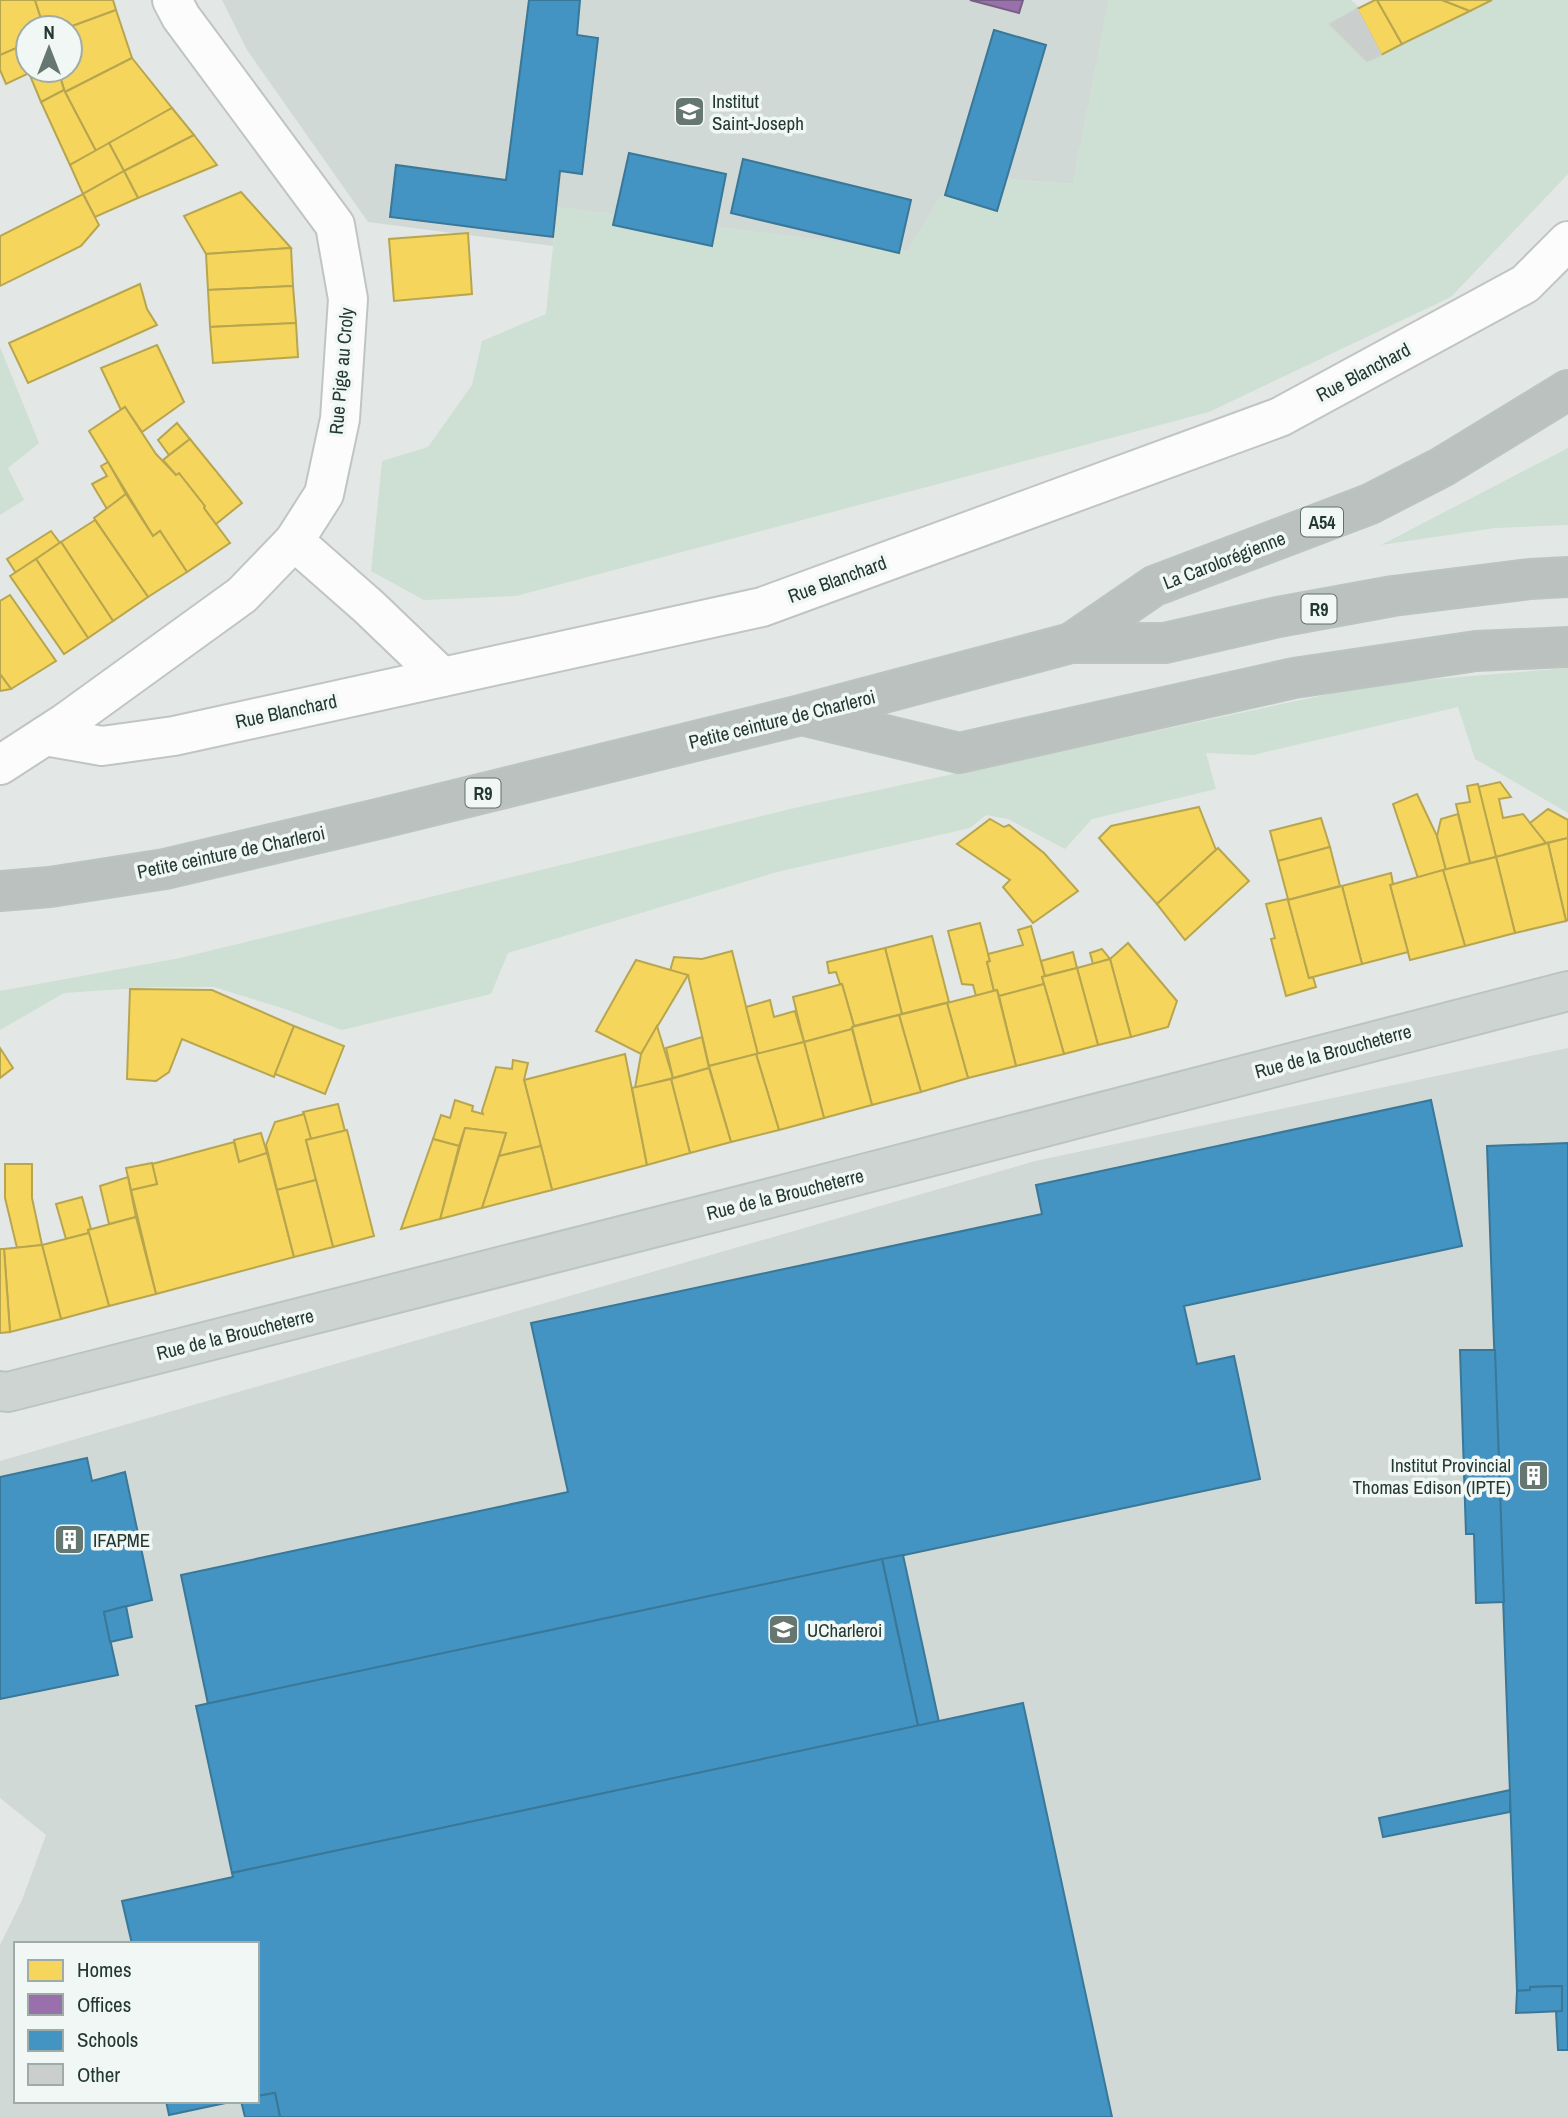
<svg xmlns="http://www.w3.org/2000/svg" width="1568" height="2117" font-family="'Archivo Narrow',sans-serif">
<style>
.built{fill:#d1d9d6;fill-rule:evenodd}
.green{fill:#cedfd3}
.homes{fill:#f6d55c;stroke:#b7a64f;stroke-width:2}
.offices{fill:#9970ab;stroke:#765f87;stroke-width:2}
.schools{fill:#4393c3;stroke:#397898;stroke-width:2}
.building{fill:#cacfcd;stroke:#ccd0ce;stroke-width:2}
.lines{fill:none;stroke-linecap:round;stroke-linejoin:round}
.minor-casing{stroke:#c0c5c3;stroke-width:42}
.major-casing{stroke:#bcc4c2;stroke-width:42}
.highway-casing{stroke:#bcc4c2;stroke-width:42}
.minor{stroke:#fbfcfb;stroke-width:38}
.major{stroke:#ced4d2;stroke-width:38}
.highway{stroke:#bac1bf;stroke-width:38}
.labels{text-anchor:middle;dominant-baseline:central;stroke-width:7;stroke-linejoin:round;paint-order:stroke}
.shield{fill:#f1f7f4;stroke:#61716c;stroke-width:2}
.shield-label{font-size:18px;font-weight:bold;fill:#233832}
.poi-label{font-size:19px;fill:#233832;stroke:#f1f7f4;text-anchor:start}
.street-label{font-size:19px;fill:#233832;stroke:#f1f7f4}
</style>
<rect width="100%" height="100%" fill="#e3e8e6"/>
<g class="built">
<path d="M222,0H1109L1073,184L954,175L908,251L555,207L553,246L368,222L247,50Z"/>
<path d="M1568,1048V2117H0V1945L22,1900L46,1835L0,1798V1461L1035,1161ZM16,1944H257V2101H16Z"/>
</g>
<g class="green">
<path d="M1109,0H1351L1368,15L1395,0H1568V174L1451,297L1209,412L516,596L424,600L371,571L382,461L428,447L472,385L482,341L546,314L553,246L555,207L908,251L954,175L1073,184Z"/>
<path d="M0,347L39,443L8,468L24,500L0,515Z"/>
<path d="M1568,448V525L1495,528L1381,545Z"/>
<path d="M1568,668V813L1475,759L1458,707L1253,755L1206,753L1216,789L1092,819L1065,849L1008,819L986,815L970,828L777,872L508,953L491,994L342,1030L285,1009L214,987H154L64,993L0,1030V991L180,958L803,806L1376,684Z"/>
</g>
<g class="homes">
<path d="M0,0H35L44,28H28V43L0,55Z"/>
<path d="M35,0H113L116,10L67,28H44Z"/>
<path d="M1375,0H1377L1402,44L1381,55L1357,9Z"/>
<path d="M1377,0H1442L1470,11L1402,44Z"/>
<path d="M1442,0H1492L1470,11Z"/>
<path d="M116,10L132,58L65,92L58,70H70V28H67Z"/>
<path d="M28,43V70H58L64,90L41,102L29,73L6,84L0,70V55Z"/>
<path d="M132,58L172,108L96,151L65,92Z"/>
<path d="M64,90L96,151L70,165L41,102Z"/>
<path d="M172,108L194,135L124,171L109,143Z"/>
<path d="M194,135L217,165L138,198L124,171Z"/>
<path d="M109,143L124,171L83,194L70,165Z"/>
<path d="M124,171L138,198L95,217L83,194Z"/>
<path d="M241,192L291,248L206,254L184,216Z"/>
<path d="M83,194L99,225L81,246L0,286V236Z"/>
<path d="M468,233L472,294L394,301L389,239Z"/>
<path d="M291,248L293,286L208,290L206,254Z"/>
<path d="M140,284L147,309L157,325L28,383L9,343Z"/>
<path d="M293,286L296,323L210,327L208,290Z"/>
<path d="M296,323L298,357L213,363L210,327Z"/>
<path d="M157,345L184,402L142,432L125,407L121,410L101,368Z"/>
<path d="M125,407L156,454L176,475L179,473L205,506L204,508L230,543L187,572L160,531L153,536L89,431Z"/>
<path d="M177,423L190,439L169,455L158,440Z"/>
<path d="M190,439L242,503L216,524L204,508L205,506L179,473L176,475L163,460Z"/>
<path d="M108,462L126,494L107,509L92,484L107,476L101,466Z"/>
<path d="M126,494L153,536L160,531L187,572L148,597L94,518Z"/>
<path d="M95,520L148,597L113,621L61,542Z"/>
<path d="M51,531L60,543L16,573L7,559Z"/>
<path d="M61,542L113,621L88,638L36,559Z"/>
<path d="M36,559L88,638L64,654L10,576Z"/>
<path d="M10,595L56,661L11,689L0,674V601Z"/>
<path d="M0,674L11,689L0,691Z"/>
<path d="M1500,782L1511,797L1499,799L1503,818L1523,814L1546,843L1496,857L1478,787Z"/>
<path d="M1478,784L1496,857L1470,863L1456,804L1470,802L1467,786Z"/>
<path d="M1417,794L1437,836L1446,870L1418,878L1393,804Z"/>
<path d="M1199,807L1216,850L1157,904L1099,838L1111,826Z"/>
<path d="M1548,809L1568,820V838L1546,843L1530,823Z"/>
<path d="M1458,814L1470,863L1446,870L1437,836L1441,819Z"/>
<path d="M1321,818L1330,847L1278,861L1270,831Z"/>
<path d="M990,819L1004,827L1009,825L1044,853L1078,891L1033,923L1003,887L1010,880L957,844Z"/>
<path d="M1568,838V920L1566,921L1548,843Z"/>
<path d="M1548,843L1566,921L1515,933L1496,857Z"/>
<path d="M1330,847L1340,886L1288,900L1309,978L1313,977L1316,987L1286,996L1271,939L1275,938L1266,904L1288,899L1278,861Z"/>
<path d="M1218,848L1249,881L1185,940L1157,904Z"/>
<path d="M1496,857L1515,933L1465,946L1443,870Z"/>
<path d="M1443,870L1465,946L1410,960L1390,885Z"/>
<path d="M1391,873L1393,884L1390,885L1408,952L1362,964L1342,886Z"/>
<path d="M1342,886L1362,964L1309,978L1288,900Z"/>
<path d="M980,923L990,961L987,962L994,991L976,996L973,985L962,984L948,931Z"/>
<path d="M1031,926L1045,976L1042,977L1044,984L999,996L997,990L994,991L987,962L990,961L988,954L1023,945L1018,930Z"/>
<path d="M932,936L949,1002L902,1014L885,948Z"/>
<path d="M1128,943L1177,1001L1168,1027L1131,1037L1110,959Z"/>
<path d="M885,948L902,1014L854,1026L842,984H840L836,972L829,973L827,962Z"/>
<path d="M1102,949L1110,959L1093,964L1090,953Z"/>
<path d="M732,951L758,1054L709,1066L688,975L670,971L674,957L702,959Z"/>
<path d="M1073,952L1077,968L1045,976L1041,961Z"/>
<path d="M1110,959L1131,1037L1098,1045L1077,968Z"/>
<path d="M636,960L688,975L641,1054L596,1031Z"/>
<path d="M1077,968L1098,1045L1064,1054L1042,977Z"/>
<path d="M842,984L854,1026L852,1029L804,1042L793,997Z"/>
<path d="M1044,984L1064,1054L1016,1066L999,996Z"/>
<path d="M130,989L212,990L294,1026L274,1077L182,1039L169,1072L156,1081L127,1079Z"/>
<path d="M997,990L1016,1066L968,1078L947,1003Z"/>
<path d="M770,1000L774,1017L795,1011L804,1042L758,1054L746,1007Z"/>
<path d="M947,1003L968,1078L921,1092L899,1015Z"/>
<path d="M899,1015L921,1092L872,1105L852,1027Z"/>
<path d="M294,1026L344,1046L325,1094L275,1074Z"/>
<path d="M657,1026L673,1078L635,1088L641,1054Z"/>
<path d="M852,1029L872,1105L824,1118L804,1042Z"/>
<path d="M702,1037L709,1068L673,1078L666,1048Z"/>
<path d="M804,1042L824,1118L779,1130L756,1054Z"/>
<path d="M0,1048L13,1068L0,1078Z"/>
<path d="M625,1054L647,1165L552,1190L524,1080Z"/>
<path d="M756,1054L779,1130L731,1142L709,1066Z"/>
<path d="M513,1060L528,1063L524,1080L541,1146L499,1156L506,1133L465,1128L459,1146L433,1139L441,1115L450,1118L455,1100L473,1106L472,1111L483,1114L482,1111L496,1067L512,1069Z"/>
<path d="M709,1068L731,1142L690,1153L671,1079Z"/>
<path d="M671,1079L690,1153L647,1165L632,1088Z"/>
<path d="M338,1104L345,1131L311,1139L303,1112Z"/>
<path d="M304,1114L311,1139L306,1140L316,1180L277,1190L266,1145L275,1122Z"/>
<path d="M465,1128L506,1133L482,1208L440,1219Z"/>
<path d="M347,1130L374,1236L333,1247L306,1140Z"/>
<path d="M261,1133L267,1153L239,1162L234,1140Z"/>
<path d="M433,1139L459,1146L440,1219L401,1229Z"/>
<path d="M234,1142L239,1162L267,1153L294,1257L156,1294L131,1190L157,1184L152,1164Z"/>
<path d="M541,1146L552,1190L482,1208L499,1156Z"/>
<path d="M152,1163L157,1184L131,1190L126,1168Z"/>
<path d="M5,1164H32V1198L42,1245L17,1248L5,1198Z"/>
<path d="M128,1177L136,1217L109,1224L100,1186Z"/>
<path d="M316,1180L333,1247L294,1257L277,1190Z"/>
<path d="M82,1197L91,1229L88,1230L89,1233L66,1239L56,1204Z"/>
<path d="M136,1217L156,1294L109,1306L88,1230Z"/>
<path d="M89,1233L109,1306L61,1319L42,1245Z"/>
<path d="M42,1245L61,1319L10,1332L4,1249Z"/>
<path d="M0,1249H4L10,1332L0,1333Z"/>
</g>
<path class="offices" d="M970,0H1023L1019,13Z"/>
<g class="schools">
<path d="M529,0H580L577,35L598,38L582,174L560,171L553,237L390,217L396,165L506,180Z"/>
<path d="M994,30L1046,45L997,211L945,195Z"/>
<path d="M629,153L726,174L712,246L613,225Z"/>
<path d="M743,159L911,200L899,253L731,213Z"/>
<path d="M1431,1100L1462,1246L1184,1306L1197,1364L1234,1356L1260,1479L208,1704L181,1575L568,1492L531,1323L1042,1214L1036,1185Z"/>
<path d="M1568,1143V2050H1558L1556,2011H1562V1986L1530,1987V1990L1517,1991L1487,1146Z"/>
<path d="M1460,1350H1495L1504,1602L1476,1603L1474,1534H1466Z"/>
<path d="M87,1458L92,1481L125,1472L152,1600L104,1612L118,1675L0,1699V1477Z"/>
<path d="M903,1555L939,1722L918,1726L882,1559Z"/>
<path d="M882,1559L918,1726L232,1873L196,1706Z"/>
<path d="M126,1606L132,1637L110,1642L104,1612Z"/>
<path d="M1023,1703L1112,2117H280L275,2093L257,2096V1944H132L122,1901L233,1877L232,1873Z"/>
<path d="M1510,1790V1812L1383,1837L1379,1818Z"/>
<path d="M1562,1986V2011L1516,2013L1517,1991L1530,1990V1987Z"/>
<path d="M275,2093L280,2117H245L241,2101H257V2096Z"/>
<path d="M166,2101H235L169,2115Z"/>
</g>
<path class="building" d="M1357,9L1381,55L1367,61L1330,24Z"/>
<g class="lines">
<defs>
<g id="minor">
<path d="M294,541L369,607L442,677"/>
<path d="M45,736L102,746L174,736L762,607L1280,417L1525,284L1568,241"/>
<path d="M0,765L65,723L242,595L294,541L324,494L340,419L348,299L335,225L181,17L172,0"/>
</g>
<path id="major" d="M0,1391L8,1392L782,1195L1568,991"/>
<g id="highway">
<path d="M1071,643L1154,586L1370,504L1442,467L1568,390"/>
<path d="M806,716L959,753L1294,678L1476,651L1568,647"/>
<path d="M0,891L50,887L165,869L382,818L801,715L1071,643H1165L1278,617L1393,596L1530,579L1568,577"/>
</g>
</defs>
<use href="#minor" class="minor-casing"/>
<use href="#major" class="major-casing"/>
<use href="#highway" class="highway-casing"/>
<use href="#minor" class="minor"/>
<use href="#major" class="major"/>
<use href="#highway" class="highway"/>
</g>
<defs>
<symbol id="school-square" viewBox="-11 -11 22 22"><rect x="-9" y="-9" width="18" height="18" rx="4" fill="#667671" stroke="#f1f7f4"/><path d="M0-5L7-2L0 1L-7-2ZM-4 1L0 2.5L4 1V4Q0 6-4 4Z" fill="#fff"/></symbol>
<symbol id="building-square" viewBox="-11 -11 22 22"><rect x="-9" y="-9" width="18" height="18" rx="4" fill="#667671" stroke="#f1f7f4"/><path d="M-4-6H4V6H1V3H-1V6H-4ZM-2.5-4.3h1.7v1.8h-1.7ZM.8-4.3h1.7v1.8H.8ZM-2.5-1h1.7V.8h-1.7ZM.8-1h1.7V.8H.8Z" fill="#fff"/></symbol>
<symbol id="university-square" viewBox="-11 -11 22 22"><rect x="-9" y="-9" width="18" height="18" rx="4" fill="#667671" stroke="#f1f7f4"/><path d="M0-5L7-2L0 1L-7-2ZM-4 1L0 2.5L4 1V4Q0 6-4 4Z" fill="#fff"/></symbol>
</defs>
<g fill-rule="evenodd">
<use href="#school-square" x="672" y="94" width="35" height="35"/>
<use href="#building-square" x="1516" y="1458" width="35" height="35"/>
<use href="#building-square" x="52" y="1522" width="35" height="35"/>
<use href="#university-square" x="766" y="1612" width="35" height="35"/>
</g>
<g class="labels">
<g class="shield">
<rect x="1301" y="507.5" width="42" height="29" rx="5"/>
<rect x="1301.5" y="594.5" width="35" height="29" rx="5"/>
<rect x="465.5" y="778.5" width="35" height="29" rx="5"/>
</g>
<g class="shield-label">
<text x="1322" y="522">A54</text>
<text x="1319" y="609">R9</text>
<text x="483" y="793">R9</text>
</g>
<g class="poi-label">
<text x="712" y="101">Institut<tspan x="712" dy="22">Saint-Joseph</tspan></text>
<text x="1511" y="1465" text-anchor="end">Institut Provincial<tspan x="1511" dy="22">Thomas Edison (IPTE)</tspan></text>
<text x="93" y="1540">IFAPME</text>
<text x="807" y="1630">UCharleroi</text>
</g>
<g class="street-label">
<text transform="translate(341 371) rotate(-85)">Rue Pige au Croly</text>
<text transform="translate(1363 372) rotate(-28)">Rue Blanchard</text>
<text transform="translate(1224 560) rotate(-21)">La Carolorégienne</text>
<text transform="translate(837 579) rotate(-20)">Rue Blanchard</text>
<text transform="translate(286 711) rotate(-12)">Rue Blanchard</text>
<text transform="translate(782 719) rotate(-14)">Petite ceinture de Charleroi</text>
<text transform="translate(231 852) rotate(-12)">Petite ceinture de Charleroi</text>
<text transform="translate(1333 1051) rotate(-15)">Rue de la Broucheterre</text>
<text transform="translate(785 1194) rotate(-14)">Rue de la Broucheterre</text>
<text transform="translate(235 1334) rotate(-14)">Rue de la Broucheterre</text>
</g>
</g>
<rect x="14" y="1942" width="245" height="161" fill="#f1f7f4" stroke="#9faba6" stroke-width="2"/>
<rect x="28" y="1960" width="35" height="21" fill="#f6d55c" stroke="#9faba6" stroke-width="2"/>
<text x="77" y="1977" font-size="21" fill="#233832">Homes</text>
<rect x="28" y="1994" width="35" height="21" fill="#9970ab" stroke="#9faba6" stroke-width="2"/>
<text x="77" y="2012" font-size="21" fill="#233832">Offices</text>
<rect x="28" y="2030" width="35" height="21" fill="#4393c3" stroke="#9faba6" stroke-width="2"/>
<text x="77" y="2047" font-size="21" fill="#233832">Schools</text>
<rect x="28" y="2064" width="35" height="21" fill="#cacfcd" stroke="#9faba6" stroke-width="2"/>
<text x="77" y="2082" font-size="21" fill="#233832">Other</text>
<g transform="translate(49 49)"><circle r="33" fill="#f1f7f4" stroke="#9faba6" stroke-width="2"/>
<path d="M0-5L12 26L0 18L-12 26Z" fill="#667671"/>
<text y="-10" font-size="19" font-weight="bold" text-anchor="middle" fill="#233832">N</text>
</g>
</svg>
